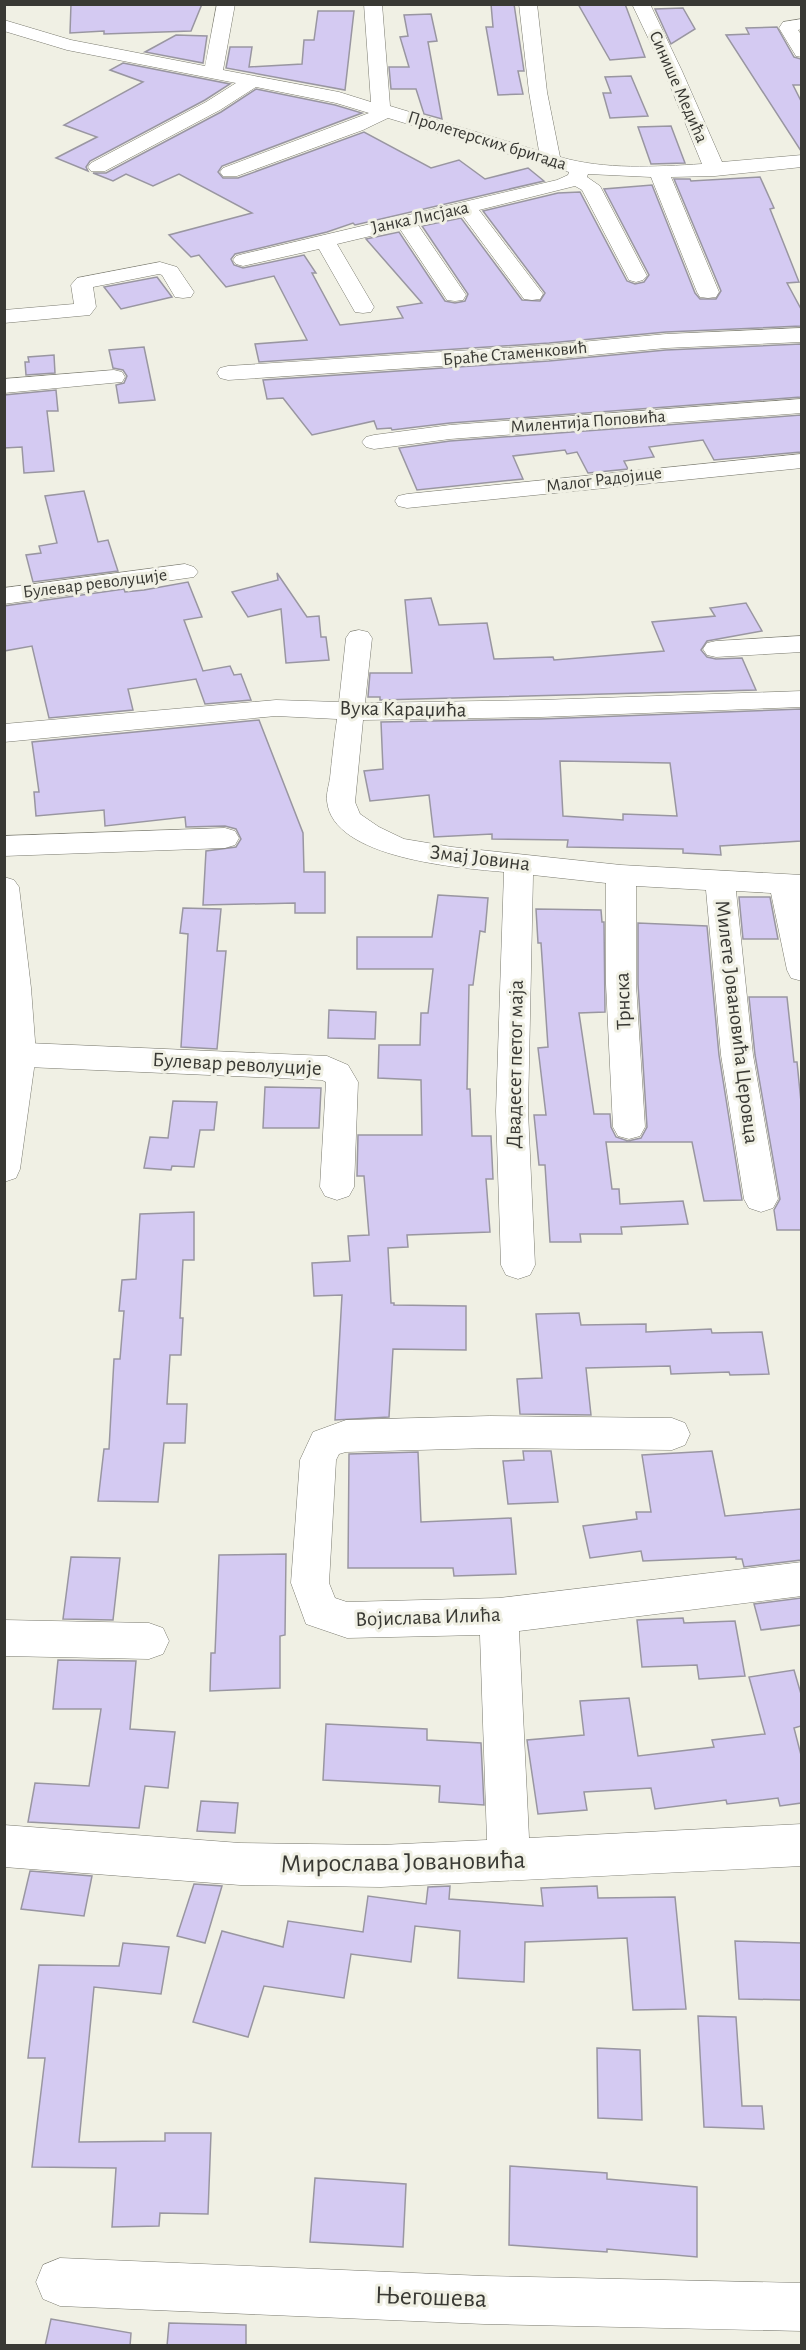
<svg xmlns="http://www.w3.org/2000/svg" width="806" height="2350" font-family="'Alegreya Sans',sans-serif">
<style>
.building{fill:#d4caf2;stroke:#9996a1;stroke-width:1.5;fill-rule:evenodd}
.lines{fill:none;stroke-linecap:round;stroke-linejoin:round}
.minor-casing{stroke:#7b7b70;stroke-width:1}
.major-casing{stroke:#7b7b70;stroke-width:1}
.minor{fill:#fff;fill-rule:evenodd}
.major{fill:#fff;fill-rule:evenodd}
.labels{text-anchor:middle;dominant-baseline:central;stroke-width:6;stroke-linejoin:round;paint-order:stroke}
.far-street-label{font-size:18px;fill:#393934;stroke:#f0f0e4}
.street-label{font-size:21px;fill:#393934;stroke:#f0f0e4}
.near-street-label{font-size:26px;fill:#393934;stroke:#f0f0e4}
</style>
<rect width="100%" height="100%" fill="#f0f0e4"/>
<g class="building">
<path d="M71,4H202L191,31L104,34V31L70,33Z"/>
<path d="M491,4H514L524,71H518L523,94L498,95L486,27H493Z"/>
<path d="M578,4H625L645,57L610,60Z"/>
<path d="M683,8L695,29L671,44L655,9Z"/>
<path d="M318,11H354L345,90L226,68L230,47H252L249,67L302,64L304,40H314Z"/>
<path d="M431,14L437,41L428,42L442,119L424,114L416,89H391L389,67H409L400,37L408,36L404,15Z"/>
<path d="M777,27L794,57L801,59V85H793L801,101V151L726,35L749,34L746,28Z"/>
<path d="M176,35L207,36L203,63L145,52Z"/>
<path d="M123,63L230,84L205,100L90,161L86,167L88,171L56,158L97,137L64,125L143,82L110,70Z"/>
<path d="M631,76L648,116L610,118L603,93H611L605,77Z"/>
<path d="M256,89L335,105L362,113L222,166L218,172L223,178H238L364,132L431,168L459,160L485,179L528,168L544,181L355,225L353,223L327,232L235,254L231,259L234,265L243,268L304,255L316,273H312L340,325L403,318L397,307L422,303L366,239L399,232L445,301L455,303L465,301L468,294L422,226L461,218L522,300L540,301L545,293L483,211L558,193L580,192L627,281L635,284L644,282L649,275L604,189L652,185L695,293L700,299H716L721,291L674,179H690L691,181L760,177L774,208L770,209L799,282L787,283L801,309V326L666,332L549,343L259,362L255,344L307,340L274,276L226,287L199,255L191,257L169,235L252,213L179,174L153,186L126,174L113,181L93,173H106L221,112Z"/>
<path d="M671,126L685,163L651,164L638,127Z"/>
<path d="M157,277L172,297L121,309L104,287Z"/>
<path d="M801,344V397L450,423L392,430L391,428L377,429L374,421L312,435L283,398L267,399L263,380L549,361L666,350Z"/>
<path d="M144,347L155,400L119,403L116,385L124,383L127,376L123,370L113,368L109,350Z"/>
<path d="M54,355L55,373L26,375L25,362H29L28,357Z"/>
<path d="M56,390L58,411H47L54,471L24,473L22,447L4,448V395Z"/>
<path d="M801,415V452L714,460L703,440L649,447L654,457L624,461L628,469L588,473L577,452L567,454L565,450L513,456L523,479L417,490L399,448L450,441Z"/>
<path d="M84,491L98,542L108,540L118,571L33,582L26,555L41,553L39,546L57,543L45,496Z"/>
<path d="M277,573L307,617L319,616L321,637H326L329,660L286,663L281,609L248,617L232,592L278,580Z"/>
<path d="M188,582L202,617L184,620L203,671L230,666L234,675L241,674L251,700L205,704L196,679L128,689L133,710L49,718L32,646L4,651V606L124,589L125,592L144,590Z"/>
<path d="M431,598L439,625L487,623L494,659L553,657L554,660L664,651L652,622L715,616L710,608L746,603L762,631L707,641L701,650L707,657L716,659L742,658L756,690L380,700V697H368L370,673H412L405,600Z"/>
<path d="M801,709V841L720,846L721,855L683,853V849L567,847L568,840L492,839V834L434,837L429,795L370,801L364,771L383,769L381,722L541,719ZM560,761L670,763L677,816L623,814V820L563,816Z"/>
<path d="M259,720L303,833L304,872H325V913H295V903L203,905L206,851L236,847L241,839L236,829L225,826L186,827L185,817L105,826L104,810L36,816L34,792H39L32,742Z"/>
<path d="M438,895L488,898L485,932L480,931L473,985H469L467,1089H470L472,1136H491L493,1179H486L490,1232L407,1235L408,1247L388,1248L391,1303H394V1305L466,1306V1350L393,1349L389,1417L335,1420L342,1295L314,1296L312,1263L350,1261L348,1236L369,1235L364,1176H357L358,1135H422L421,1080L378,1078L379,1045H420L421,1013H428L433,969H357V937H432Z"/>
<path d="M739,897H770L778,939H743Z"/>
<path d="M183,908L221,909L217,951H226L217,1049L181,1047L188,934L180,933Z"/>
<path d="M536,909L601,910L602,922H604L605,1012L579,1013L594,1114H610L611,1127L616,1137L628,1141L641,1138L647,1127L638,984V923L707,926L719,1055L742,1200L704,1201L692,1142H606L612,1189H619L620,1204L683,1201L688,1224L621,1227L622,1234H580L581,1242H550L545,1165H539L534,1115H546L538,1048L548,1047L541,943H538Z"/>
<path d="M749,997H787L794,1062H797L801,1102V1230H777L774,1210L780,1199L755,1055Z"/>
<path d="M329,1010L376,1012L375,1039L328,1038Z"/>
<path d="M265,1087L321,1088L319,1128H263Z"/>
<path d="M173,1101L217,1102L214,1130H200L194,1167L172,1166L171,1170L144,1168L150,1137L168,1138Z"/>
<path d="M194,1212V1260H183L180,1318H183L181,1355H170L167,1404H187L185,1443H164L158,1502L98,1501L104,1449H109L114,1359H120L124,1311H119L122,1280L136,1279L140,1214Z"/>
<path d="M579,1313L581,1325L646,1324V1332L711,1329L712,1333L762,1332L769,1374L730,1375L729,1372L671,1374L670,1366L586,1368L591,1415L520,1414L517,1379L542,1378L536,1314Z"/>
<path d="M523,1451H551L558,1502L508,1504L503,1461L524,1460Z"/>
<path d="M712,1451L725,1516L801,1509V1560L744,1567L742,1559H736V1557L643,1561L641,1551L590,1558L583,1526L637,1519L636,1512H651L642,1455Z"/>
<path d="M418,1452L421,1522L511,1518L516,1574L454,1576L453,1568H348L349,1454Z"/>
<path d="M286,1554L285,1635L280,1636V1688L210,1691L211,1653H215L219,1555Z"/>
<path d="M71,1557L120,1558L113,1620L63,1619Z"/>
<path d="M801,1598V1625L761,1630L754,1604Z"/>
<path d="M683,1618L684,1623L735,1621L745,1676L699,1679L697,1665L642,1667L637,1620Z"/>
<path d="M58,1660L136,1661L130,1729L175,1732L168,1788L145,1786L139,1828L28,1822L35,1783L89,1786L101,1709H53Z"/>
<path d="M794,1670L801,1694V1726L794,1728L801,1755V1803L780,1806L778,1798L727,1804L726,1800L655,1809L651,1788L584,1792L587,1810L538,1814L527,1740L584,1735L580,1701L629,1698L638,1756L714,1747L712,1740L765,1734L749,1677Z"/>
<path d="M326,1724L427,1729V1740L481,1743L484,1805L439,1802L440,1786L323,1780Z"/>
<path d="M201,1801L238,1803L235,1833L197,1831Z"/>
<path d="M30,1871L92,1876L84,1916L21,1909Z"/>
<path d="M194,1884L222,1886L205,1943L177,1936Z"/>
<path d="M450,1886L449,1899L543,1906L541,1888L597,1886L598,1898L675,1897L686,2009L633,2010L627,1938L525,1942L524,1982L458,1978L460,1931L415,1926L411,1962L351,1954L344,1998L264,1986L248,2037L193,2022L222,1931L283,1947L288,1921L363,1932L368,1896L426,1904L428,1887Z"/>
<path d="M735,1941L801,1943V2000L739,1999Z"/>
<path d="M123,1943L169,1947L161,1994L94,1987L79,2142L165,2141V2133H211L208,2214L160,2213L159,2226L112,2227L116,2168L32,2167L45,2058H28L39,1965L119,1966Z"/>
<path d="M698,2016L736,2017L742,2106H762L764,2129L704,2127Z"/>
<path d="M597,2048L640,2050L642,2120L598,2118Z"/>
<path d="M510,2166L607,2173V2179L697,2187V2257L607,2249V2252L509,2245Z"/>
<path d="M315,2178L406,2184L403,2247L310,2242Z"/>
<path d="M51,2319L131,2333L130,2346H45Z"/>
<path d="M169,2323L246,2325V2346H167Z"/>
</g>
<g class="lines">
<defs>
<g id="minor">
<path d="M217,4H235L223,70L339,92L371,102L364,4H382L390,106L539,151L529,92L519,4H537L547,92L560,157C605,170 656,167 702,164L664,71L632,4H650L682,71L722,162L802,155V167L715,176L671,177L719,292L716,297L708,298L700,297L697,292L651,177L588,174L587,177L600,186L647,276L643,280L636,282L629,280L582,190L575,186L479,210L543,294L540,299L532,300L524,299L462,215L418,225L466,295L463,300L455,301L447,300L400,229L337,244L374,307L371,312L363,313L355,312L319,249L243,266L236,264L233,260L236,256L243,254L557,180L568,175L569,172L388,118L363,130L237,176H223L220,172L223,168L369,113L336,103L256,87L220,110L105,171H91L88,167L91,163L206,102L236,83L67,50L4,31V20L71,40L205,66Z"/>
<path d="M802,19V29L798,30L802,36V57L796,56L779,28L783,22Z"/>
<path d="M160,262L177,267L194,292L191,297L183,298L175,297L162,275L159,274L93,287L96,307L90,315L4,323V310L74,304L71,285L77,278Z"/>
<path d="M802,328V342L666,348L549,359L228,380L220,378L217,373L220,368L228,366L549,345L666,334Z"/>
<path d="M114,370L122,372L125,377L122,382L4,393V379Z"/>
<path d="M802,399V413L450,439L374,449L366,447L362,442L366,437L374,435L450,425Z"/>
<path d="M802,454V468L407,508L398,506L395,501L398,496L407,494Z"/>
<path d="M185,564L194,567L198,572L194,577L4,604V588Z"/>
<path d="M359,630L368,632L372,638L365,703L541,700L802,691V707L541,717L363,720L355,802L360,814L379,827L404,839L452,847L621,865L802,875V981L791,978L787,970L771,893L736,891L753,1055L778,1199L773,1208L761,1212L749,1208L744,1199L721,1055L706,890L636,886V984L645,1127L640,1136L629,1139L618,1136L613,1127L606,984V883L533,875L528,1111L535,1265L530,1275L518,1279L506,1275L501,1265L496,1111L504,872C461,868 332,859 327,801C326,794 329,785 330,778C332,759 334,739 337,719L276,716L4,742V724L276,700L339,702L346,638L350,632Z"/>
<path d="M802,636V652L716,657L707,655L703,649L707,643L716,641Z"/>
<path d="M225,828L235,831L239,838L235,845L225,848L4,856V836Z"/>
<path d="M4,1042L327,1056L348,1065L358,1082L354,1187L349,1196L337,1200L325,1196L320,1187L326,1082L322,1080L4,1066Z"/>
<path d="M490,1416L672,1418L685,1423L690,1434L685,1445L672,1450L490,1448L346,1452L339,1454L336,1460L329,1583L335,1598L347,1602L499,1598L802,1562V1596L519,1631L529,1838L802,1824V1866L381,1887L240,1885L4,1867V1825L240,1843L381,1845L487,1840L480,1635L347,1638L306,1624L291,1583L300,1460L313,1432L346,1420Z"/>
<path d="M4,1620L149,1623L163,1628L169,1641L163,1654L149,1659L4,1656Z"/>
<path d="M60,2258L484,2276L802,2283V2331L484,2324L60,2306L43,2299L36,2282L43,2265Z"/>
</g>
<path id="major" d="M4,877L14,880L19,887L31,988L36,1054L20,1169L16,1178L4,1182Z"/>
</defs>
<use href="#minor" class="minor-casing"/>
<use href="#major" class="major-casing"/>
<use href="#minor" class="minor"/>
<use href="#major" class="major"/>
</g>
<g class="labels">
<g class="far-street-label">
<text transform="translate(678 87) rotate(66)">Синише Медића</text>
<text transform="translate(487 141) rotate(17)">Пролетерских бригада</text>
<text transform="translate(420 218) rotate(-12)">Јанка Лисјака</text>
<text transform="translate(515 354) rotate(-5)">Браће Стаменковић</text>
<text transform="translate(588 422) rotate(-4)">Милентија Поповића</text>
<text transform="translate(604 480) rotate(-7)">Малог Радојице</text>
<text transform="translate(95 584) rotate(-7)">Булевар револуције</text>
</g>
<g class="street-label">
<text transform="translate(403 709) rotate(1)">Вука Караџића</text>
<text transform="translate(480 858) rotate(7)">Змај Јовина</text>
<text transform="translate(623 1001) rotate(-92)">Трнска</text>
<text transform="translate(737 1022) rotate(83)">Милете Јовановића Церовца</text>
<text transform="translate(237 1064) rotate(3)">Булевар револуције</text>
<text transform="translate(515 1064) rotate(-89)">Двадесет петог маја</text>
<text transform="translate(428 1617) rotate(-2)">Војислава Илића</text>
</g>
<g class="near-street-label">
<text transform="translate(403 1862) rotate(-1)">Мирослава Јовановића</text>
<text transform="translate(431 2297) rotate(2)">Његошева</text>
</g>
</g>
<rect width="806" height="2350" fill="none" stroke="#393934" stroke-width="12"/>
</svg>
